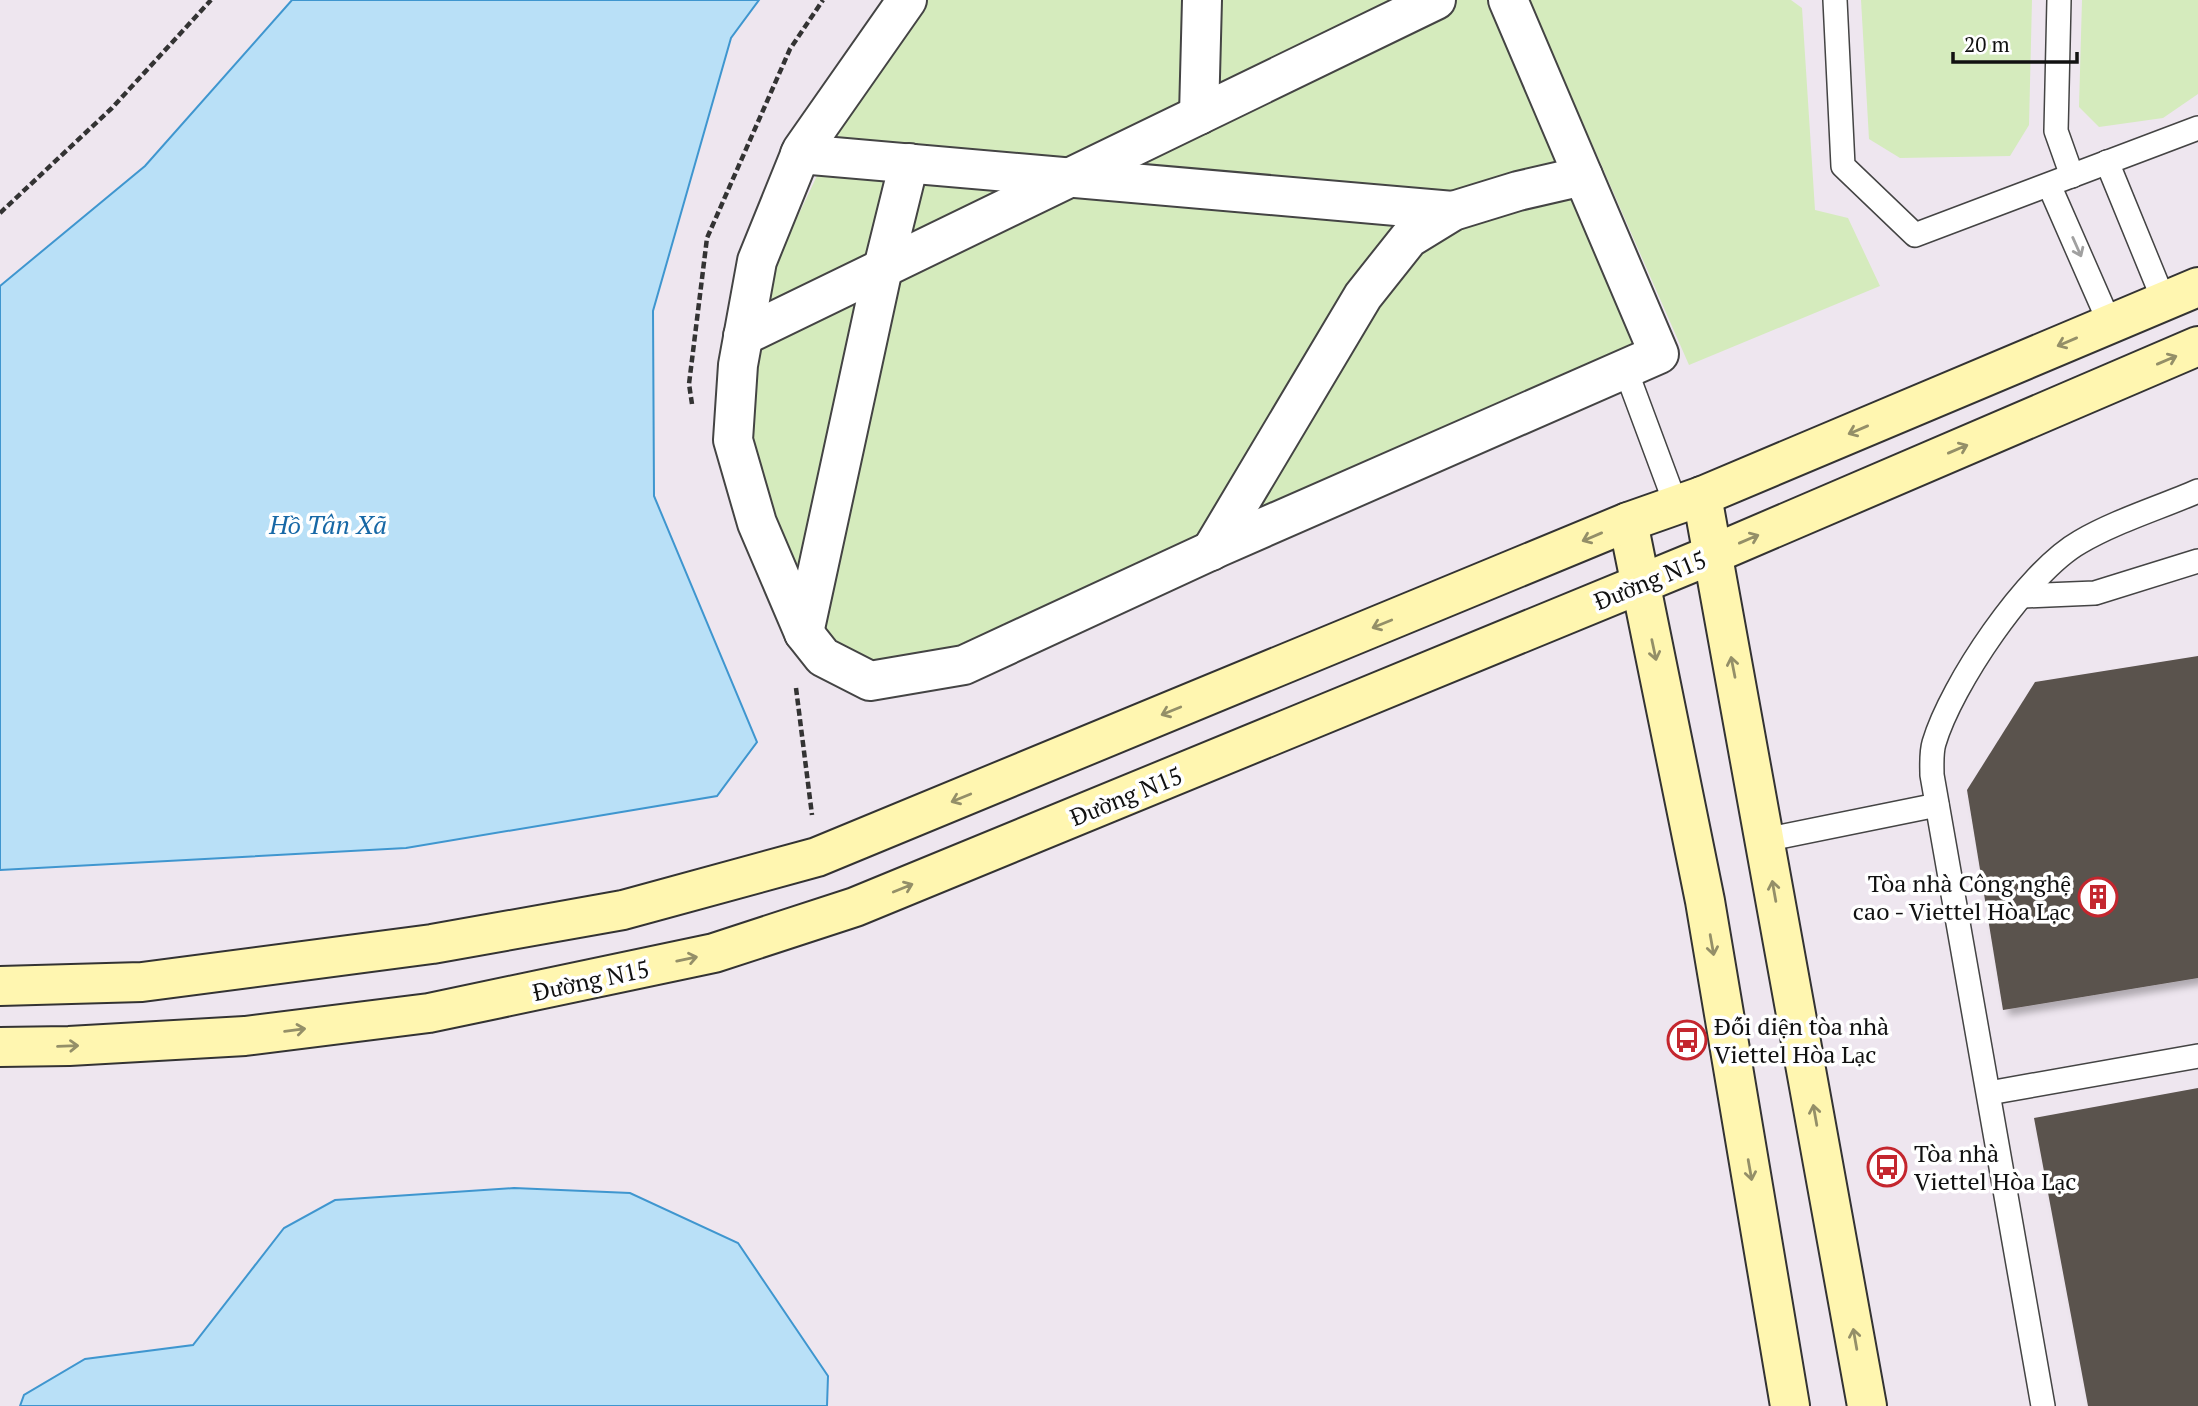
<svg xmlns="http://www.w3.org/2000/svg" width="2198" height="1406" font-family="'PT Serif',serif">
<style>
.industrial{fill:#eee6ef}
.green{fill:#d5ebbd}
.water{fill:#b9e0f7;stroke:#3f96cf;stroke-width:2}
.building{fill:#5a524d;filter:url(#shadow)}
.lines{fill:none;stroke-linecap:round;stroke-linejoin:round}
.lane-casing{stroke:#444;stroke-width:26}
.street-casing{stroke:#444;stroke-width:42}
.secondary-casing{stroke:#333;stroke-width:42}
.path{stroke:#333;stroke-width:4.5;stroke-dasharray:7 3.5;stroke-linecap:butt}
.lane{stroke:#fff;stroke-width:23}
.street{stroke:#fff;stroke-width:38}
.secondary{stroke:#fff6b0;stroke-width:38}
.oneway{stroke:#a0a0a0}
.oneway2{stroke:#948f68}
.labels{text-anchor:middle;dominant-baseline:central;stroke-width:7;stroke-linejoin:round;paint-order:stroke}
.street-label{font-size:24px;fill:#111;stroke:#fff}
.poi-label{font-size:24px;fill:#111;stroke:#fff;text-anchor:start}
.water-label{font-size:26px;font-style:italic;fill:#1768a6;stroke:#fff}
</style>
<defs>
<filter id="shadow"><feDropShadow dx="6" dy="6" stdDeviation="3.5" flood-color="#0004"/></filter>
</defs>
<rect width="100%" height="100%" fill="#fffdf5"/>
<rect class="industrial" x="0" y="0" width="2198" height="1406"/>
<g class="green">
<path d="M928,0H1496L1639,347L940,657L883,669L823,640L789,564L752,447L748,388L765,293L796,220L834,140Z"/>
<path d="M1529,0H1791L1802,8L1815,210L1848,218L1880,286L1689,365Z"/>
<path d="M1861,0H2032L2029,125L2010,156L1900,158L1869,139Z"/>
<path d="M2082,0H2198V94L2163,118L2099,127L2079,107Z"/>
</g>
<g class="water">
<path d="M292,0H759L731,38L653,311L654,496L757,742L717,796L406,848L0,870V286L145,166Z"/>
<path d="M514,1188L630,1193L738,1243L828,1376L827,1406H20L24,1395L85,1359L193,1345L284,1228L335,1200Z"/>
</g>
<g class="building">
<path d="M2198,656V978L2003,1010L1967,790L2035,682Z"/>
<path d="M2198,1088V1406H2088L2034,1118Z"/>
</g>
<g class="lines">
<defs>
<g id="lane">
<path d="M1835,0L1843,166L1915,235L2198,128"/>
<path d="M2059,0L2056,131L2072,176"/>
<path d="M2107,162L2164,301"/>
<path d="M2049,185L2110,324"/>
<path d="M1625,368L1676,505"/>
<path d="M2023,596L2095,593L2198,561"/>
<path d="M1765,840L1937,805"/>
<path d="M1989,1093L2198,1056"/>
<path d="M2043,1406L1932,775C1932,765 1931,753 1934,743C1951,685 2027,572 2080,542C2116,521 2159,508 2198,491"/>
</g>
<g id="street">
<path d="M907,0L802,150L757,261L738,365L733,440L757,523L804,633L823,657L870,681L964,665L1219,547L1659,354L1508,0"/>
<path d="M1199,115L1202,0"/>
<path d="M800,154L1453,211"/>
<path d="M743,336L1436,0"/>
<path d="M1211,551L1363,296L1409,238L1453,211L1518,191L1583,176"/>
<path d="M804,633L883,268L909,163"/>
</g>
<g id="secondary">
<path d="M1702,496L1867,1406"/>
<path d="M1628,522L1705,901L1790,1406"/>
<path d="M0,986L142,982L432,944L623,910L817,857L1628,522L1702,496L2198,287"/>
<path d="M0,1047L69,1046L245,1036L429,1013L714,953L855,907L1711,555L2198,346"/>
</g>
</defs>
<use href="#lane" class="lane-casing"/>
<use href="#street" class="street-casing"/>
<use href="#secondary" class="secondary-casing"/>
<g class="path">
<path d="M0,213L112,108L211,0"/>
<path d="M692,404L689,384L707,238L790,49L823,0"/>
<path d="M796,688L812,815"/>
</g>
<use href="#lane" class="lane"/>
<use href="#street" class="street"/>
<use href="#secondary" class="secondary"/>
</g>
<defs><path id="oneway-shaft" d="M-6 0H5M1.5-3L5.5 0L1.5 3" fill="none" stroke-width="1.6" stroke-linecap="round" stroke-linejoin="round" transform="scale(1.75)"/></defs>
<use class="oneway" href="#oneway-shaft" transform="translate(2077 247) rotate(66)"/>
<g class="oneway2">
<use href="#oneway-shaft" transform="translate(2067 342) rotate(157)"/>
<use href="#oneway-shaft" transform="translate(2167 360) rotate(-23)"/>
<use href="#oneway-shaft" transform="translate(1858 430) rotate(157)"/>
<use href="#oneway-shaft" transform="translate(1958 449) rotate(-23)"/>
<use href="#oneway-shaft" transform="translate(1592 537) rotate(157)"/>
<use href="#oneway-shaft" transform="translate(1749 539) rotate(-23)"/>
<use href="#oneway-shaft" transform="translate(1382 624) rotate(158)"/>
<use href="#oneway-shaft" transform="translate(1654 650) rotate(78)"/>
<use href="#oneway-shaft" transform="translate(1733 667) rotate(-101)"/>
<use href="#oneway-shaft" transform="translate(1171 711) rotate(158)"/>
<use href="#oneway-shaft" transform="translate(961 798) rotate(158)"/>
<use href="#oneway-shaft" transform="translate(903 888) rotate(-22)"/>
<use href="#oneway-shaft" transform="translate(1774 891) rotate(-100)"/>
<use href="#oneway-shaft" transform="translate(1712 945) rotate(80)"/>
<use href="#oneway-shaft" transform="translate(687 959) rotate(-12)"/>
<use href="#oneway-shaft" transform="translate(295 1030) rotate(-7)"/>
<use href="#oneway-shaft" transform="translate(68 1046) rotate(-2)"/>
<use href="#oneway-shaft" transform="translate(1815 1115) rotate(-100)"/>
<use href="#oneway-shaft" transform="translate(1750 1170) rotate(80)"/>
<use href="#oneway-shaft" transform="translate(1855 1339) rotate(-100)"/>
</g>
<defs>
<symbol id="building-ring" viewBox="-11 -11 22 22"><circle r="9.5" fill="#fff" stroke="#c4262e" stroke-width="1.5"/><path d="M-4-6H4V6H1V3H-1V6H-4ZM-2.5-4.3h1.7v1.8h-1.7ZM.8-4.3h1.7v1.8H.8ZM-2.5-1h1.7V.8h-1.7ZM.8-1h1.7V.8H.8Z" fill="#c4262e"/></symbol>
<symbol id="bus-ring" viewBox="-11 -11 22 22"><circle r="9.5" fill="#fff" stroke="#c4262e" stroke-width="1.5"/><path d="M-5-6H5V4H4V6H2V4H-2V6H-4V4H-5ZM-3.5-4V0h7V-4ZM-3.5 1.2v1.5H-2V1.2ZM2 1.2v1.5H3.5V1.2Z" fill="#c4262e"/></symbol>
</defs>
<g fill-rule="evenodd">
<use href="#building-ring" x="2076" y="875" width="44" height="44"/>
<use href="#bus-ring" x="1665" y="1018" width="44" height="44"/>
<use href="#bus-ring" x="1865" y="1145" width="44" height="44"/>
</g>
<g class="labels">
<g class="street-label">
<text transform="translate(1650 580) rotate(-22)">Đường N15</text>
<text transform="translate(1126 796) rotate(-22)">Đường N15</text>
<text transform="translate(591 980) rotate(-12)">Đường N15</text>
</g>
<g class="poi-label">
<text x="2071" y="883" text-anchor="end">Tòa nhà Công nghệ<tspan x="2071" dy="28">cao - Viettel Hòa Lạc</tspan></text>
<text x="1714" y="1026">Đối diện tòa nhà<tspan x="1714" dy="28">Viettel Hòa Lạc</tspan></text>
<text x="1914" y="1153">Tòa nhà<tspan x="1914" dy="28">Viettel Hòa Lạc</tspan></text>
</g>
<g class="water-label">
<text x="328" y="524">Hồ Tân Xã</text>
</g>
</g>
<path d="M1953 52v10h124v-10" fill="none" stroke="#111111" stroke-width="3.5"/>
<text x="1964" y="52" font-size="21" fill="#111111" stroke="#ffffff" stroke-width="5" paint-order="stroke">20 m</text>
</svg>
